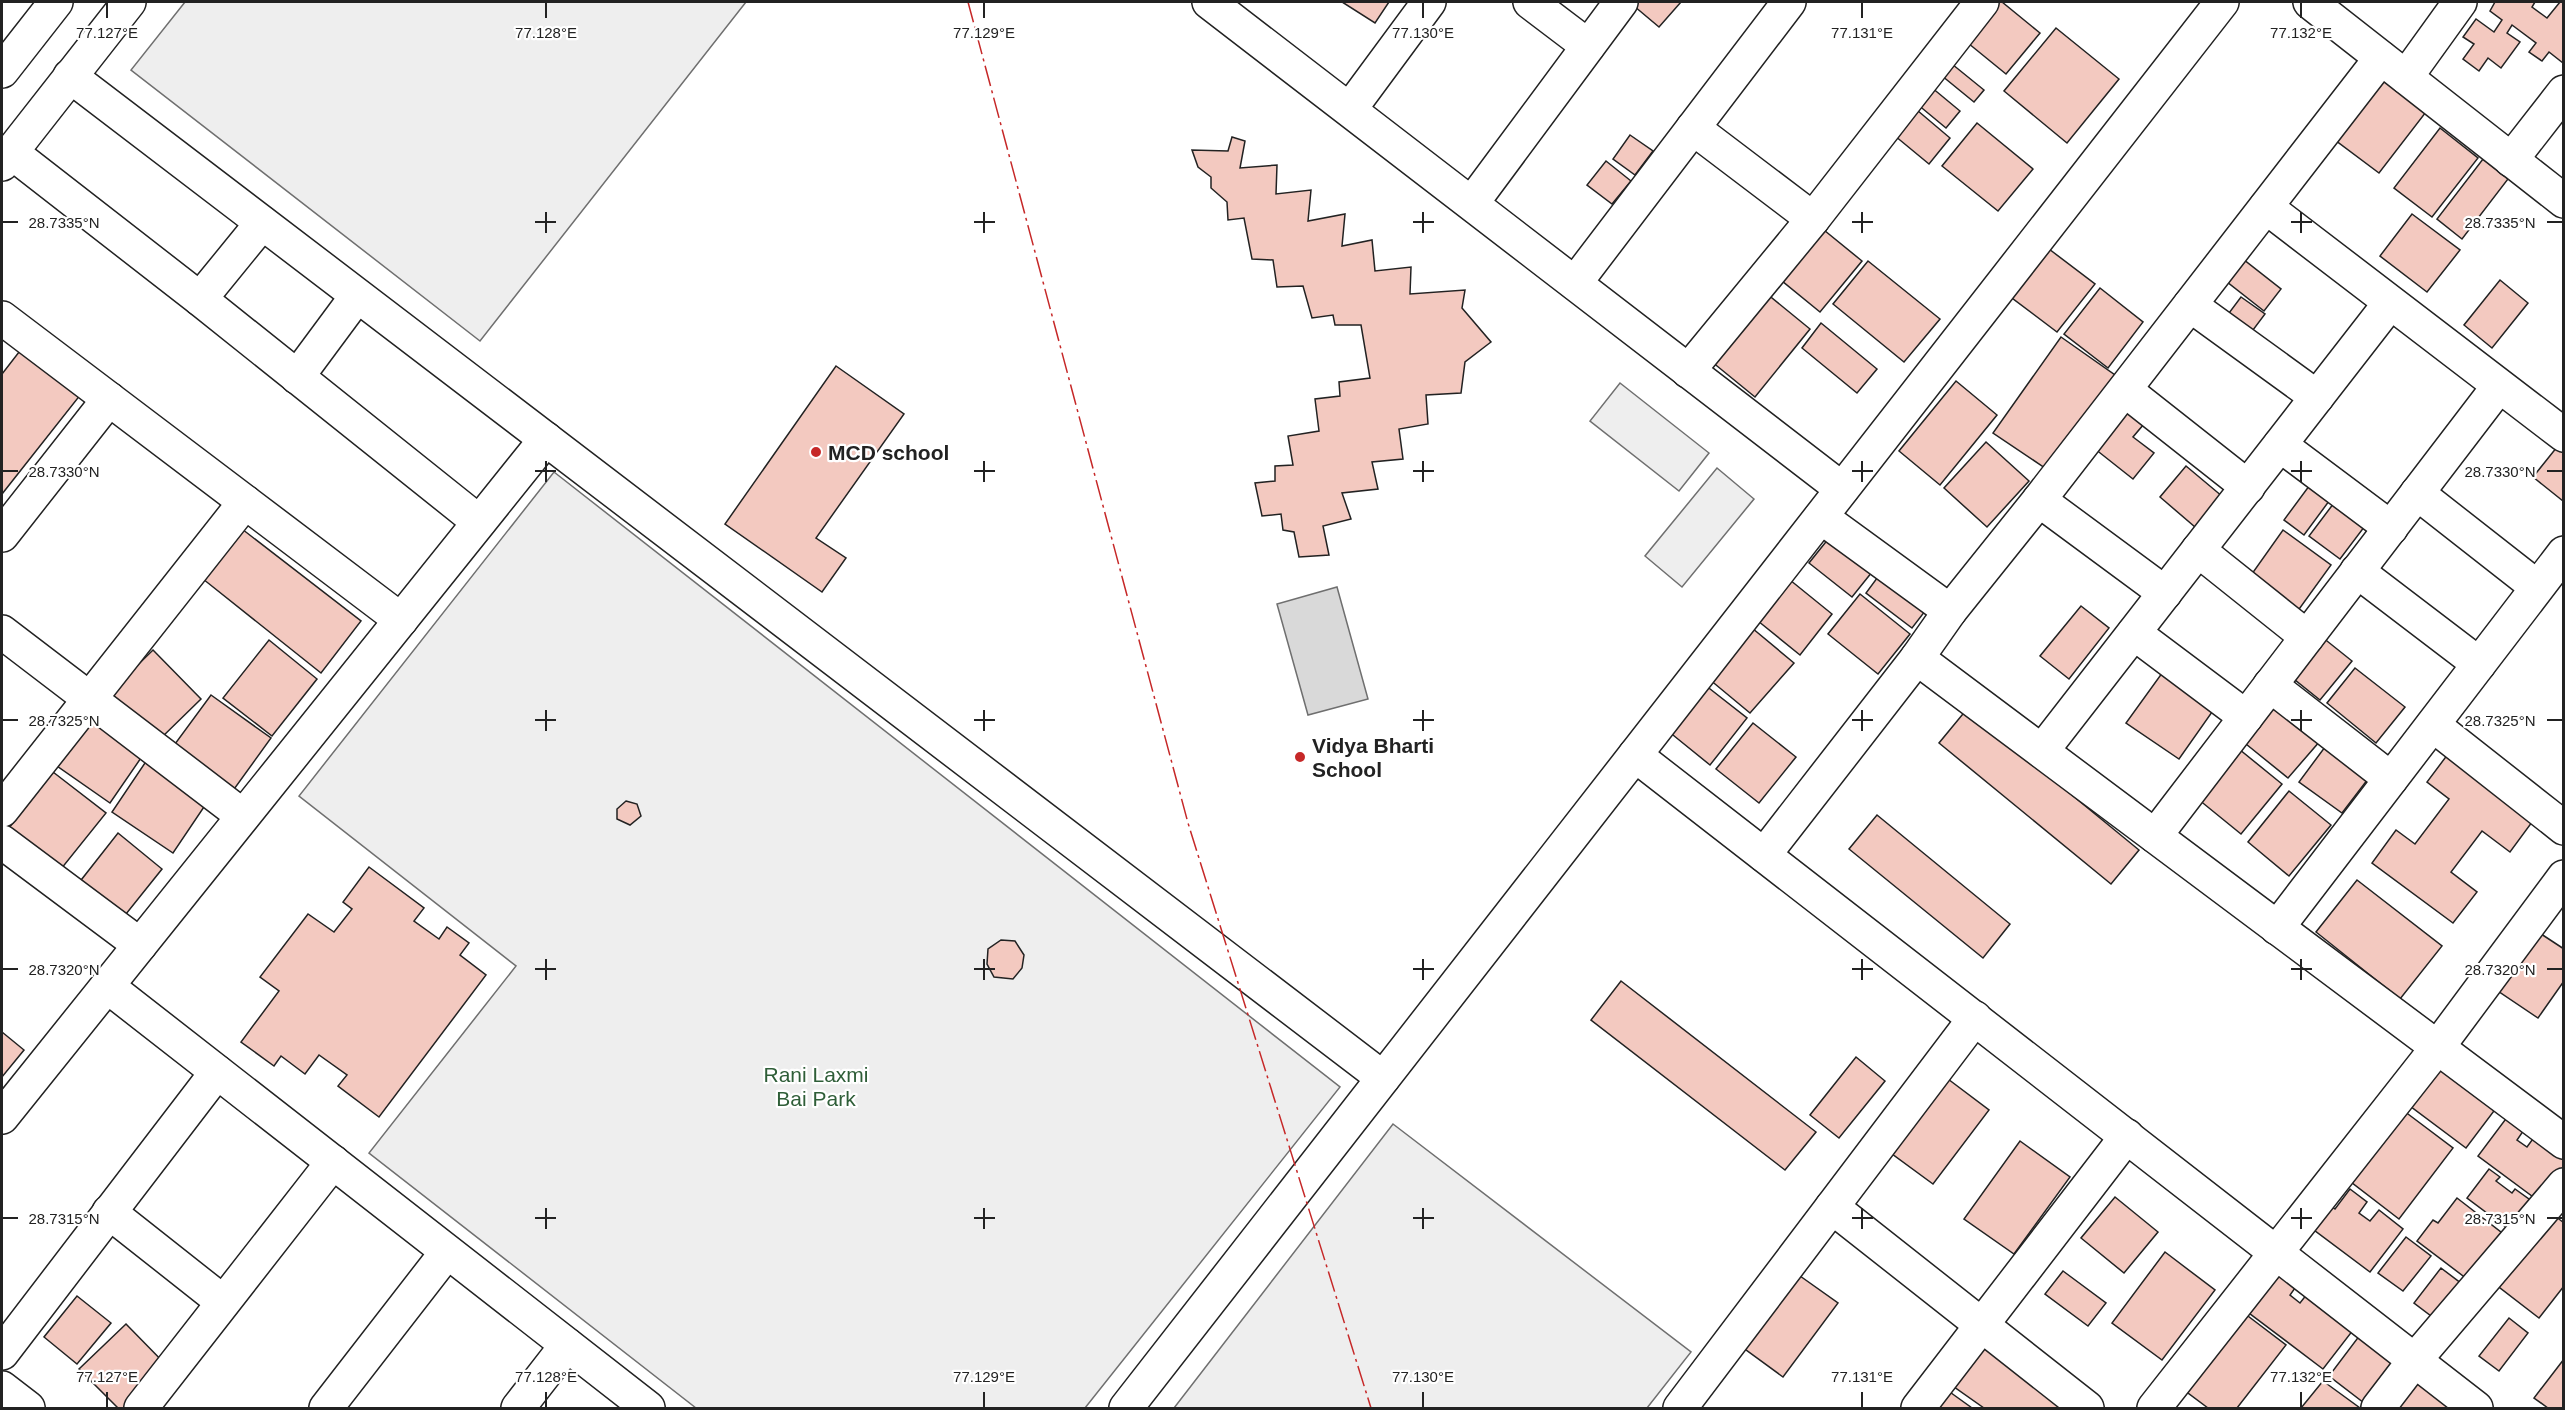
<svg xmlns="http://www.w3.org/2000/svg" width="2565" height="1410" font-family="Arial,sans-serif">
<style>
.green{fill:#eee;stroke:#6f6f6f;stroke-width:1.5}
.water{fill:#d9d9d9;stroke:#6f6f6f;stroke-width:1.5}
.building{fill:#f3c9c0;stroke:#222;stroke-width:1.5}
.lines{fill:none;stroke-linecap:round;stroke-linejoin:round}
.minor-casing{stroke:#222;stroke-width:36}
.minor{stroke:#fff;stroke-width:33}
.power{stroke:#c62828;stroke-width:1.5;stroke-dasharray:21 4.5 3 4.5;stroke-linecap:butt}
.ticks{fill:none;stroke:#222;stroke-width:2}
.poi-dot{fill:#c62828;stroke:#fff;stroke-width:2}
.labels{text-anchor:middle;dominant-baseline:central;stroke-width:4.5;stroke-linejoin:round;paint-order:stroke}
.poi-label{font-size:21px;font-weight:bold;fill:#222;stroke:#fff;text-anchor:start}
.park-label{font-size:21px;fill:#2f5e38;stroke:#fff}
.ticks-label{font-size:15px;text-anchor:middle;fill:#222;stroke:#fff;stroke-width:4.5;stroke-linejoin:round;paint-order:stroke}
</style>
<rect width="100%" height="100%" fill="#fff"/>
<g class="green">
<path d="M185,2H746L480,341L131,70Z"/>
<path d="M1620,383L1709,453L1679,491L1590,421Z"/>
<path d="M1717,468L1754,499L1682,587L1645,556Z"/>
<path d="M554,472L1340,1087L1085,1408H696L369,1153L516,966L299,796Z"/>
<path d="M1393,1124L1691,1352L1647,1408H1174Z"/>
</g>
<path class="water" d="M1337,587L1368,699L1308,715L1277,604Z"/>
<g class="building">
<path d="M1342,2H1389L1375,23Z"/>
<path d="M1638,2H1681L1659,27L1634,6Z"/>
<path d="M1993,2H2002L2040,33L2006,74L1963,39Z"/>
<path d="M2495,2H2535L2532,7L2547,18L2560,2H2564L2563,63L2549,52L2542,61L2529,52L2536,43L2512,25L2507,33L2520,42L2501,68L2488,58L2479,71L2463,59L2474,44L2463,37L2476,19L2494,32L2502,20L2490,11Z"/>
<path d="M2056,28L2119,79L2067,143L2004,91Z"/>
<path d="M1947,60L1984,90L1974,102L1936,71Z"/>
<path d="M2378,75L2426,112L2379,173L2331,137Z"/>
<path d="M1925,82L1960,111L1946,128L1911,99Z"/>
<path d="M1911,105L1950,138L1929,164L1889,131Z"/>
<path d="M1977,123L2033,169L1998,211L1942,166Z"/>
<path d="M2440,128L2478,158L2432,217L2394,188Z"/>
<path d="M1630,135L1653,151L1635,175L1613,159Z"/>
<path d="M1232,137L1245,141L1240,168L1277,165L1276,194L1311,190L1308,221L1345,214L1342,246L1372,240L1375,271L1411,267L1410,294L1465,290L1462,308L1491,342L1465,362L1461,393L1426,395L1428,424L1399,429L1403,459L1372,462L1378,489L1342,493L1351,519L1323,526L1329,555L1299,557L1294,532L1283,530L1281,514L1262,516L1255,483L1275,481V466L1293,465L1288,436L1319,431L1315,399L1340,396L1339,382L1370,378L1361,325H1335L1333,315L1312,318L1303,286L1277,287L1273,260L1252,259L1244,218L1228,220L1227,202L1211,188V177L1198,167L1192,150L1228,151Z"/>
<path d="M2483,159L2508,179L2462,239L2437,219Z"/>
<path d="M1606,161L1631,181L1612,204L1587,185Z"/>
<path d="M2412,214L2460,250L2427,292L2380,256Z"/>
<path d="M1819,226L1862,261L1820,312L1777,277Z"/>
<path d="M2049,249L2095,284L2057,332L2012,298Z"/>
<path d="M2234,252L2281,289L2264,311L2217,274Z"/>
<path d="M1868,261L1940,319L1904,362L1833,304Z"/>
<path d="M2500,280L2528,303L2492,348L2464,325Z"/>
<path d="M2100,288L2143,322L2108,368L2064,334Z"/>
<path d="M1761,289L1810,329L1755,397L1706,357Z"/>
<path d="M2241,297L2265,314L2247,338L2223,321Z"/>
<path d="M1821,323L1877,369L1857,393L1802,348Z"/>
<path d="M2061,337L2115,375L2048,470L1993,433Z"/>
<path d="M26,343L85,389L2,494V374Z"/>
<path d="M836,366L904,414L816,538L846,558L822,592L725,524Z"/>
<path d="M1956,381L1997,415L1940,485L1899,451Z"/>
<path d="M2126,400L2149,418L2133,437L2154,453L2133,479L2090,445Z"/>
<path d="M1986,442L2029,481L1987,527L1944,488Z"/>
<path d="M2561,442L2564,444L2563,501L2533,477Z"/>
<path d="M2186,466L2229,502L2202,533L2160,497Z"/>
<path d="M2315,478L2335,493L2304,535L2284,520Z"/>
<path d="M2340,495L2371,518L2340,559L2309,536Z"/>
<path d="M242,529L361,621L321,673L203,579Z"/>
<path d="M2283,530L2331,565L2297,612L2249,578Z"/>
<path d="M1833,533L1876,567L1852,597L1809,563Z"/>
<path d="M1883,570L1929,606L1912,628L1866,593Z"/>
<path d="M1790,580L1832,614L1800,655L1758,621Z"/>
<path d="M1860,594L1910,634L1878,674L1828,634Z"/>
<path d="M2081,606L2109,628L2069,679L2040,656Z"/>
<path d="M1752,628L1794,663L1750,713L1709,679Z"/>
<path d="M2317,633L2352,661L2320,700L2285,672Z"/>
<path d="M269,640L317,679L272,736L223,698Z"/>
<path d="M153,650L201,699L158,741L110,692Z"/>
<path d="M2355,668L2405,707L2376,743L2327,703Z"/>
<path d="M2165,669L2217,705L2179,759L2126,723Z"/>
<path d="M1705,685L1747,718L1710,765L1668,731Z"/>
<path d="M211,695L271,738L232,792L172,748Z"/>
<path d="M2273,702L2320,741L2288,778L2241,740Z"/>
<path d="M1967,709L2139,850L2111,884L1939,743Z"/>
<path d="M90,718L143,755L110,803L57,766Z"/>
<path d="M1753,723L1796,757L1759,803L1716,769Z"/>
<path d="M2234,745L2282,784L2241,834L2193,795Z"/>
<path d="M2325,747L2368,779L2342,813L2299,782Z"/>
<path d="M2451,750L2538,814L2510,852L2482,831L2451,872L2477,892L2453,923L2372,863L2396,830L2415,844L2449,799L2427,782Z"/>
<path d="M147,760L208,801L173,853L112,812Z"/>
<path d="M53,772L106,813L57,874L5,833Z"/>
<path d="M2289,791L2331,825L2289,876L2248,842Z"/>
<path d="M626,801L637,804L641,816L630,825L617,819V809Z"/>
<path d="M1877,815L2010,924L1983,958L1849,849Z"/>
<path d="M118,833L162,869L122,919L78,884Z"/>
<path d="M369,867L424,908L414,921L439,939L447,927L469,943L460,955L486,975L379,1117L338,1086L347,1075L319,1055L305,1074L281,1056L274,1066L241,1042L279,991L260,977L308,914L334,932L352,909L343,902Z"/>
<path d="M2357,880L2442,946L2400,999L2316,932Z"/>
<path d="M2532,928L2564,949V981L2538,1018L2492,987Z"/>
<path d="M1001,940L1015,941L1024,955L1022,968L1013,979L994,977L987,964L988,949Z"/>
<path d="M1621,981L1816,1132L1785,1170L1591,1020Z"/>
<path d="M2,1032L24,1050L2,1077Z"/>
<path d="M1856,1057L1885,1081L1839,1138L1810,1115Z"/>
<path d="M2440,1058L2500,1103L2466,1148L2406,1103Z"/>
<path d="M1940,1073L1989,1110L1933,1184L1884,1148Z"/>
<path d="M2404,1111L2453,1148L2399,1219L2351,1182Z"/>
<path d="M2511,1112L2528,1124L2517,1140L2527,1147L2538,1132L2564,1151V1172L2540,1202L2478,1156Z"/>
<path d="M2020,1141L2070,1177L2014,1254L1964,1219Z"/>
<path d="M2489,1169L2500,1177L2496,1181L2512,1193L2515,1189L2533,1202L2511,1231L2467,1198Z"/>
<path d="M2350,1189L2367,1202L2359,1213L2370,1221L2379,1210L2403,1229L2370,1272L2310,1227L2328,1204L2335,1209Z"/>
<path d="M2115,1197L2158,1232L2124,1273L2081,1238Z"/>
<path d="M2457,1198L2506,1236L2471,1282L2417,1241L2433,1220L2438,1223Z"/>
<path d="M2550,1212L2564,1223V1286L2539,1318L2495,1284Z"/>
<path d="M2406,1237L2431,1256L2403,1291L2378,1273Z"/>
<path d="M2165,1252L2215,1290L2162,1360L2112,1323Z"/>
<path d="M2276,1263L2300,1281L2290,1295L2300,1303L2311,1289L2357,1325L2323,1369L2241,1307Z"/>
<path d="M2441,1268L2466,1287L2439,1322L2414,1303Z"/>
<path d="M1793,1271L1838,1303L1783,1377L1738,1344Z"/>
<path d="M2063,1271L2106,1303L2088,1326L2045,1294Z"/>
<path d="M77,1296L111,1323L77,1364L44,1337Z"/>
<path d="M2240,1310L2286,1345L2237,1408H2208L2180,1387Z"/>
<path d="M2509,1318L2528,1333L2499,1371L2479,1356Z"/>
<path d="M126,1324L170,1369L129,1408H118L79,1369Z"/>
<path d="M2363,1331L2402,1362L2368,1406L2329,1376Z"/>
<path d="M1981,1343L2071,1408H1984L1950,1384Z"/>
<path d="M2564,1359V1408H2548L2534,1398Z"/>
<path d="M2412,1371L2453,1402L2448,1408H2383Z"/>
<path d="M2323,1381L2360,1408H2301Z"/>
<path d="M1947,1390L1972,1408H1933Z"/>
</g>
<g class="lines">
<defs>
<g id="minor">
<path d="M1209,2L1842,489"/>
<path d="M1530,2L1588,46"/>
<path d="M2310,2L2564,201"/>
<path d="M2,71L56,2"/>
<path d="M70,76L1383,1078"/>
<path d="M2406,77L2460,2"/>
<path d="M1350,109L1429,2"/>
<path d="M1693,128L1813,219"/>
<path d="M11,152L200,299L479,522"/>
<path d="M2511,160L2564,92"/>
<path d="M2,164L129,2"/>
<path d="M1472,203L1621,2"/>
<path d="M2266,207L2564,435"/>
<path d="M1575,283L1789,2"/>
<path d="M200,299L262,223"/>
<path d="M2190,305L2317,397"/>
<path d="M2,318L401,620"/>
<path d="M1688,371L1813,219L1982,2"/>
<path d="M297,377L357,296"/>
<path d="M2125,390L2248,487"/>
<path d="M2280,445L2391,528"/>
<path d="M2417,493L2537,587"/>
<path d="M2039,500L2165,593"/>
<path d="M1821,517L1950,611"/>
<path d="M2,535L109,399"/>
<path d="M2198,550L2307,637"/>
<path d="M2357,571L2479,664"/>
<path d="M2,632L243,816"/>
<path d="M2134,633L2246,717"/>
<path d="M1917,658L2564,1142"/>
<path d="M2270,685L2391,779"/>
<path d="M2433,725L2564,828"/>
<path d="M2042,751L2390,303"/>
<path d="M1635,755L2476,1408"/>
<path d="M2,810L245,502"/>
<path d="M2155,836L2499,386"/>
<path d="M2,842L140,945"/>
<path d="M1764,855L1917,658L1950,611L2039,500L2381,58"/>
<path d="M2277,928L2564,553"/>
<path d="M107,986L648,1408"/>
<path d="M2,1117L546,439"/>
<path d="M1832,1207L2087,1408"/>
<path d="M109,1212L223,1302"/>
<path d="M2,1353L217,1072"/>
<path d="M2,1388L28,1408"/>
<path d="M141,1408L333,1162"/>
<path d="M326,1408L447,1252"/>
<path d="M518,1408L567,1345"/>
<path d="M1126,1408L2222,2"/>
<path d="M1680,1408L1975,1018"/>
<path d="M1918,1408L2127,1136"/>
<path d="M2154,1408L2437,1048L2564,877"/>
<path d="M2378,1408L2414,1361L2564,1185"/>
</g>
</defs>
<use href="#minor" class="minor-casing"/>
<use href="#minor" class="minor"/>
<path class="power" d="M968,2L1188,823L1371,1408"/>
</g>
<path class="ticks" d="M107,3V18M546,3V18M984,3V18M1423,3V18M1862,3V18M2301,3V18M546,212V233M984,212V233M1423,212V233M1862,212V233M2301,212V233M3,222H18M535,222H556M974,222H995M1413,222H1434M1852,222H1873M2291,222H2312M2547,222H2562M546,461V482M984,461V482M1423,461V482M1862,461V482M2301,461V482M3,471H18M535,471H556M974,471H995M1413,471H1434M1852,471H1873M2291,471H2312M2547,471H2562M546,710V731M984,710V731M1423,710V731M1862,710V731M2301,710V731M3,720H18M535,720H556M974,720H995M1413,720H1434M1852,720H1873M2291,720H2312M2547,720H2562M546,959V980M984,959V980M1423,959V980M1862,959V980M2301,959V980M3,969H18M535,969H556M974,969H995M1413,969H1434M1852,969H1873M2291,969H2312M2547,969H2562M546,1208V1229M984,1208V1229M1423,1208V1229M1862,1208V1229M2301,1208V1229M3,1218H18M535,1218H556M974,1218H995M1413,1218H1434M1852,1218H1873M2291,1218H2312M2547,1218H2562M107,1392V1407M546,1392V1407M984,1392V1407M1423,1392V1407M1862,1392V1407M2301,1392V1407"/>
<g class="poi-dot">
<circle cx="816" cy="452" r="6"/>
<circle cx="1300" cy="757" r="6"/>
</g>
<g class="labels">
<g class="poi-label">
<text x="828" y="452">MCD school</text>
<text x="1312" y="745">Vidya Bharti<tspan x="1312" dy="24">School</tspan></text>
</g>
<g class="park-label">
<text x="816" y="1074">Rani Laxmi<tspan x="816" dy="24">Bai Park</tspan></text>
</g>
</g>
<g class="ticks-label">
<text x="107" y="38">77.127°E</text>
<text x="546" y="38">77.128°E</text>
<text x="984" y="38">77.129°E</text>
<text x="1423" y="38">77.130°E</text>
<text x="1862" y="38">77.131°E</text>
<text x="2301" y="38">77.132°E</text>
<text x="64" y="228">28.7335°N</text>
<text x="2500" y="228">28.7335°N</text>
<text x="64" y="477">28.7330°N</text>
<text x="2500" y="477">28.7330°N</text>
<text x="64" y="726">28.7325°N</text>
<text x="2500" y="726">28.7325°N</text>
<text x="64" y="975">28.7320°N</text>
<text x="2500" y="975">28.7320°N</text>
<text x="64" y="1224">28.7315°N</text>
<text x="2500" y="1224">28.7315°N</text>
<text x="107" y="1382">77.127°E</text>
<text x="546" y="1382">77.128°E</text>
<text x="984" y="1382">77.129°E</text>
<text x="1423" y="1382">77.130°E</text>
<text x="1862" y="1382">77.131°E</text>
<text x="2301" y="1382">77.132°E</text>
</g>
<rect width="2565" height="1410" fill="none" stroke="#222222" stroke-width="6"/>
</svg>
